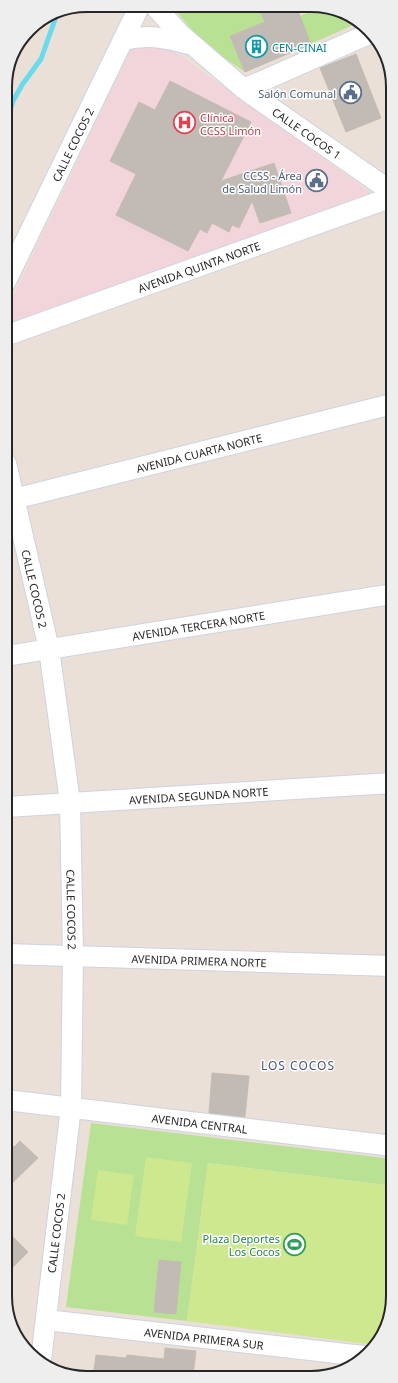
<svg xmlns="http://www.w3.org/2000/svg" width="398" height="1383" font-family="'Noto Sans',sans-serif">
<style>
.medical{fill:#f1d5da}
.green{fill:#b8e194}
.pitch{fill:#cee88f}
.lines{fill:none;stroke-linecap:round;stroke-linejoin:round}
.stream{stroke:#6adbed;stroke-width:5}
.building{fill:#c2bab5;stroke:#c5bcb2}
.minor-casing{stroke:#cdd3e0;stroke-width:22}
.minor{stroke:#fff;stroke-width:20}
.labels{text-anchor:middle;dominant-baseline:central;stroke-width:3;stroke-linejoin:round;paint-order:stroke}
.culture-label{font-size:11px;fill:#0d838f;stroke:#fff;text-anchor:start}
.service-label{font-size:11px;fill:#4e5e75;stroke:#fff;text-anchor:end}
.health-label{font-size:11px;fill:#be3a42;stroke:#fff;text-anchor:start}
.street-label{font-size:11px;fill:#272727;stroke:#fff}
.leisure-label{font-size:11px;fill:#27864d;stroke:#fff;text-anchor:end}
.neighbourhood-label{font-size:12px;letter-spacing:1px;fill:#485776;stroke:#fff}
.rim{fill:none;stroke:#272727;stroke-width:2}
</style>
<rect width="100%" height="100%" fill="#eae0d8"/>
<path class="medical" d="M146,43L167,46L374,195L5,324V314L130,51Z"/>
<g class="green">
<path d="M173,6H258L274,18L230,36L245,72C214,51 194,37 173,6Z"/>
<path d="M322,7H327L358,23L281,57L270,28Z"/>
<path d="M91,1123L393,1159V1186L208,1163L187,1321L66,1307Z"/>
</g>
<g class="pitch">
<path d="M146,1157L192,1163L181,1242L135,1236Z"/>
<path d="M208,1163L393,1186V1301L375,1345L187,1321Z"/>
<path d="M98,1170L134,1175L127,1225L91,1220Z"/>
</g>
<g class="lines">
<path class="stream" d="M5,128L13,101L22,85L41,59L58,11"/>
</g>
<g class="building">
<path d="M258,6H296L311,44L245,72L230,36L265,22Z"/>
<path d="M356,54L381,118L346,132L320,68Z"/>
<path d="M170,81L251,122L221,181L274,163L291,213L260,223L252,201L239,228L232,225L229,232L212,223L207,233L200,229L188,251L116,215L136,174L110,161L139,102L155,110Z"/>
<path d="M212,1073L249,1076L245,1117L209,1113Z"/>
<path d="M6,1140L14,1147L20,1141L38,1158L6,1189Z"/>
<path d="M6,1230L28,1252L6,1274Z"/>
<path d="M159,1260L181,1262L176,1314L154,1312Z"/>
<path d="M165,1348L196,1351L193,1376H93L96,1355L126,1358L127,1355L164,1359Z"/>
</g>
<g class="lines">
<defs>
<g id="minor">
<path id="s1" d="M154,5L179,33L244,89L392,192"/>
<path d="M123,40C149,34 164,38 189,44"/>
<path d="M244,89L371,33"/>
<path id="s2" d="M5,283L140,5"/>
<path id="s3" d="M5,336L392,197"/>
<path id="s4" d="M6,463L49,649L70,802L73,956L71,1107L41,1360"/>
<path id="s5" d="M6,501L392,404"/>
<path id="s6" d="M6,656L392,594"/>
<path id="s7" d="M6,807L392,783"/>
<path id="s8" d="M6,954L392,966"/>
<path id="s9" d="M6,1100L393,1146"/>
<path id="s10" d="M46,1320L363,1356"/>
</g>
</defs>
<use href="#minor" class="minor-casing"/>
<use href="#minor" class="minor"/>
</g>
<defs>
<symbol id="building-ring" viewBox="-11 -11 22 22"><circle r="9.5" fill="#fff" stroke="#0f9aa8" stroke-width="1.5"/><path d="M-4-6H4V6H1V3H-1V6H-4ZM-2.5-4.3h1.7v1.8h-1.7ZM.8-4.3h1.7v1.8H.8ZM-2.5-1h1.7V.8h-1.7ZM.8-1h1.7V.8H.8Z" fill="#0f9aa8"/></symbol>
<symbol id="civic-ring" viewBox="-11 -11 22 22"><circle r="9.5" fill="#fff" stroke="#5c6f8a" stroke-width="1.5"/><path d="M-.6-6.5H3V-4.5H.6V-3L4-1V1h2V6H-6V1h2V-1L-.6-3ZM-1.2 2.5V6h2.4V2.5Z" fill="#5c6f8a"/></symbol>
<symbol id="hospital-ring" viewBox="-11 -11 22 22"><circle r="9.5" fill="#fff" stroke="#e0444e" stroke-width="1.5"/><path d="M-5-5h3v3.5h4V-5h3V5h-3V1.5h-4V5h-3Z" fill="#e0444e"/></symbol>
<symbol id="stadium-ring" viewBox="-11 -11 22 22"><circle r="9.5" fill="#fff" stroke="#2e9e5b" stroke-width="1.5"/><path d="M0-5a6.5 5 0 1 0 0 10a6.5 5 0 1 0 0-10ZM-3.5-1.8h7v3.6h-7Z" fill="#2e9e5b"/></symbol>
</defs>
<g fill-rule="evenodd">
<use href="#building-ring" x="244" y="34" width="25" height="25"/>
<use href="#civic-ring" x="338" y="80" width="25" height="25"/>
<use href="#hospital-ring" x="172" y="110" width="25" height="25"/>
<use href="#civic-ring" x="304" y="168" width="25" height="25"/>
<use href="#stadium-ring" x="282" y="1232" width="25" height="25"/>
</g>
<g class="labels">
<g class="culture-label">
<text x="272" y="47">CEN-CINAI</text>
</g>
<g class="service-label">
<text x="336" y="93">Salón Comunal</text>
<text x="302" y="175">CCSS - Área<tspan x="302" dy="13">de Salud Limón</tspan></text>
</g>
<g class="health-label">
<text x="200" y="117">Clínica<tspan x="200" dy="13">CCSS Limón</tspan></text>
</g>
<g class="street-label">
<text stroke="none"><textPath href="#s1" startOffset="200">CALLE COCOS 1</textPath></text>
<text stroke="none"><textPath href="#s2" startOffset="154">CALLE COCOS 2</textPath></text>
<text stroke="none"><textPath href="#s3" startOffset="206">AVENIDA QUINTA NORTE</textPath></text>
<text stroke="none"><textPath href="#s5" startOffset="199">AVENIDA CUARTA NORTE</textPath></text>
<text stroke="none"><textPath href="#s4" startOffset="129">CALLE COCOS 2</textPath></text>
<text stroke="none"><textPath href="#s6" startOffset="195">AVENIDA TERCERA NORTE</textPath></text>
<text stroke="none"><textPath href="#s7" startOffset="193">AVENIDA SEGUNDA NORTE</textPath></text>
<text stroke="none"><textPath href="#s4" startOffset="453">CALLE COCOS 2</textPath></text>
<text stroke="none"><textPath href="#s8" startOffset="193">AVENIDA PRIMERA NORTE</textPath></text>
<text stroke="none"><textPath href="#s9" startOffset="195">AVENIDA CENTRAL</textPath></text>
<text transform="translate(56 1233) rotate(-83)">CALLE COCOS 2</text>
<text stroke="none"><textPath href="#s10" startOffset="159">AVENIDA PRIMERA SUR</textPath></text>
</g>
<g class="leisure-label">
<text x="280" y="1238">Plaza Deportes<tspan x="280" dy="13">Los Cocos</tspan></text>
</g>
<g class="neighbourhood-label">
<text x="298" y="1065">LOS COCOS</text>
</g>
</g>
<path d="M0 0H398V1383H0ZM87 12H311A75 75 0 0 1 386 87V1296A75 75 0 0 1 311 1371H87A75 75 0 0 1 12 1296V87A75 75 0 0 1 87 12Z" fill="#eee" fill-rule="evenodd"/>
<path class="rim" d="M87 12H311A75 75 0 0 1 386 87V1296A75 75 0 0 1 311 1371H87A75 75 0 0 1 12 1296V87A75 75 0 0 1 87 12Z"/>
</svg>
